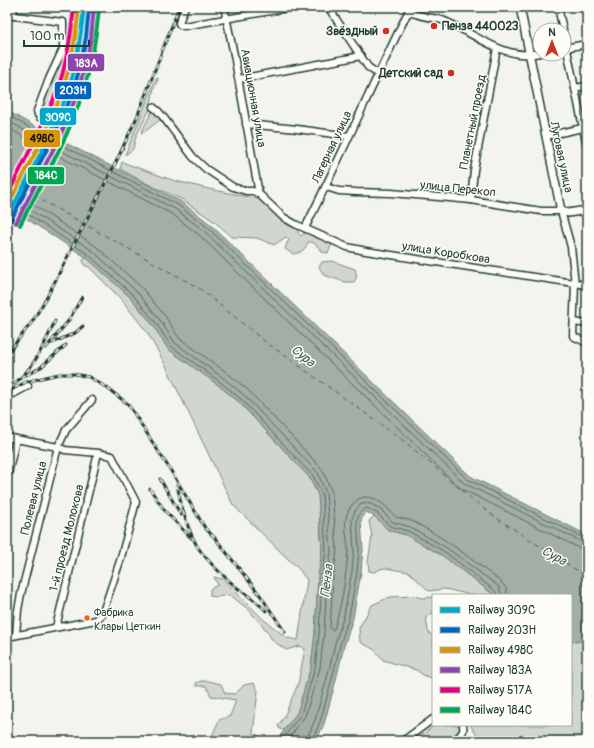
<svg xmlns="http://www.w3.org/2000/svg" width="594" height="748" font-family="Pangolin,sans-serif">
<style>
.green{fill:#d1d6d1;stroke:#788a82}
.water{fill:#a3aea7;stroke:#6e8179}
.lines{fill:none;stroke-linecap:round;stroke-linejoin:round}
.shore{stroke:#546a62;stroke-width:1}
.ferry{stroke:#475f56;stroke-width:1;stroke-dasharray:5 4;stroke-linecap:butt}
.minor-casing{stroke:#1f3d34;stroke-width:9}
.major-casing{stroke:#1f3d34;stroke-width:10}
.minor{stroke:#fdfcf7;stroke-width:6}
.major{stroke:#fdfcf7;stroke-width:7}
.rail-casing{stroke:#1f3d34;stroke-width:3}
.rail{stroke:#fdfcf7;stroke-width:1.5;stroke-dasharray:4.5;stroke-linecap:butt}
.rail-1-casing{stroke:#fdfcf7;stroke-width:7}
.rail-2-casing{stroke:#fdfcf7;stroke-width:7}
.rail-3-casing{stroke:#fdfcf7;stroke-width:7}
.rail-4-casing{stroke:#fdfcf7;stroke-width:7}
.rail-5-casing{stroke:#fdfcf7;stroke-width:7}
.rail-6-casing{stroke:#fdfcf7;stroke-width:7}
.rail-1{stroke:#00a9ce;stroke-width:4}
.rail-2{stroke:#0065bd;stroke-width:4}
.rail-3{stroke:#d79608;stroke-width:4}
.rail-4{stroke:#8e44ad;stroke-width:4}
.rail-5{stroke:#e5007d;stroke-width:4}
.rail-6{stroke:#00a651;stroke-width:4}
.poi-dot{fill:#c8321e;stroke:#fdfcf7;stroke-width:1.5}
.bus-dot{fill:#f26522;stroke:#fdfcf7;stroke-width:1.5}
.labels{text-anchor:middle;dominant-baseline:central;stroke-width:3;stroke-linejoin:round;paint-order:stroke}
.bus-label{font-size:11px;fill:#1f3d34;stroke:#fdfcf7;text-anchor:start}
.poi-label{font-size:12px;font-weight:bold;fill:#1f3d34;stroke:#fdfcf7;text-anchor:end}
.street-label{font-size:12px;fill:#1f3d34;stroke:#fdfcf7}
.water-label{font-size:13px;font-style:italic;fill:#475f56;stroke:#fdfcf7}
.line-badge{stroke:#fdfcf7;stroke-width:1.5}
.badge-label{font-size:11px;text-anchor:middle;font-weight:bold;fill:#fff}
.pale-badge-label{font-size:11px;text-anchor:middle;font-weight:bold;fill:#111}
</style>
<rect width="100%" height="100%" fill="#f4f4ef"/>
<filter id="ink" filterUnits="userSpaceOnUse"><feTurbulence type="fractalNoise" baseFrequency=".025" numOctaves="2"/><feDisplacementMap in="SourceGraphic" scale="8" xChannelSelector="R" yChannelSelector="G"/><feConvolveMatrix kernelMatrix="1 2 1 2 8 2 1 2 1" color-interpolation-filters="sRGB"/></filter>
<g filter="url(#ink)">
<g class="green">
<path d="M72,21H74L73,27L79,28C76,60 64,90 53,119L51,117L52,111L48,116L42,114L41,110L44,104L47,91C54,88 53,81 54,75C56,70 59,67 61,63C64,55 63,39 68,32L74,33V30L69,28V24Z"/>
<path d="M156,78H158V80L154,88L150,109L136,136L133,149L125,155Z"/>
<path d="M152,111H155L161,119L143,133H141Z"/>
<path d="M122,162L172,180L209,189L259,199L280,219L298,229V233L301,236L304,233L309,232L315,234L318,237L328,240L332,244L328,253L322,252L320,248L312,242H308C305,250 301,253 293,254L285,249L287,243L289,240L286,237L274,245L257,238L232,237L215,222L181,199L148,184L120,169Z"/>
<path d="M87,258L131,298L153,325L168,349L217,384L239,402L309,477L318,495L322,551L318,577L315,633L311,667L297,713L284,730L280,729L278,726L284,717L298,684L305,649L300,646L286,650L272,640L267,631L248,609L230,595L216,597L210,596V589L218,585L214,577L223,579L263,619L287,638L298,640L307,580L298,568L286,557L233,505L165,364L147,332L120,298L89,267L84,265L83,260Z"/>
<path d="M332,261L355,269L357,276L354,282H345L324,275L319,267L322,262Z"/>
<path d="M374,516L388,530L406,535L443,556L494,595H471L445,589L429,591L409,572L385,568L380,569L375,572L369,571L368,562L372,536L369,521Z"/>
<path d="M414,596L422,598L433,597V613L426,616L428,631L433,637V678L425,676L416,670L383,660L375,650L360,642L359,628L372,605L390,597Z"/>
<path d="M587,639V741H481L470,725H571V640L576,642Z"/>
<path d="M201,681H209L221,684L225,693L235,694L244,685L254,683L258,691L253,733L269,741H209L212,736L219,720L230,716L236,700L211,696L206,686H196V683Z"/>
<path d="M435,725H458L460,729L449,741H414Z"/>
</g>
<path class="water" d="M7,106L13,114L46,133L180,201L209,223L470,476L587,535V639L576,642L571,640V595H494L443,556L406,535L388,530L374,516L366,512L363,516L361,521L363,549L361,572L353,618L344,646L336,680L324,724L316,741H276L297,713L311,667L315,633L318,577L322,551L318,495L309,477L239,402L217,384L168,349L153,325L131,298L87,258L7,206Z"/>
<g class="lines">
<g class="shore">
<path d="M7,113L11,117L44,136L178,205L206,226L467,479L584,538H587"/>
<path d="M7,120L42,141L175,209L203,230L464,483L582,542L587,543"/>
<path d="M7,127L39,146L172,214L199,235L460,488L579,548L587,549"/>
<path d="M7,192H12L17,194L97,247L142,288L165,316L179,338L226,372L249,391L322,469L332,492L337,550L333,578L330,628L332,630L334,629C342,604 346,577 348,551C348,539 343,526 347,514C350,506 357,497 366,497C375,497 384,504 389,510C391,512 394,515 396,517C401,519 408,519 414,522C445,538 473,560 501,582L506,588L507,595"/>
<path d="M7,198L13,199L93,251L137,292L160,320L175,343L222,377L245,396L318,473L326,493L331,551L327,578L324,633L320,668L305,716L287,741"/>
<path d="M7,203H11L89,255L134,296L156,323L171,346L219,381L241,399L313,476L322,494L326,551L322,577L319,633L315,668L301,714L281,741"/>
<path d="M307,741L308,736L315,720L327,678L335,644L344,615L352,571L354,549L352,519L355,511L360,505L366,503L371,504L380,509L393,522L410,527L447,548L498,586L500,590L501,595"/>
<path d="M312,741L313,738L320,722L332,679L340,645L349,617L357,572L359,549L357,520L359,514L364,509L366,508L369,509L377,513L390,526L408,531L445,552L494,590L496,592V595"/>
</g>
<path class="ferry" d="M7,171L23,185L43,201L199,288L263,340L404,441L489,513L587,577"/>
<defs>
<g id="minor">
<path d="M13,7L14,16"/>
<path d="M185,7L179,23L180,25L184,26L294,7"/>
<path d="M224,7L234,55L259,194"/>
<path d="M328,7L368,67L378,74"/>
<path d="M558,7L563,30"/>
<path d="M408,12C413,13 418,15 423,16C429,18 436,18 442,20C474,32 503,61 540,53"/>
<path d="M7,15L63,22V49L49,79L37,111C38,118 42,119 48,122"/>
<path d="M564,35L587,147"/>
<path d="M564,48L587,44"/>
<path d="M239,79L361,56"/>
<path d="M575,88L587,86"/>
<path d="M153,107L158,111L164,118L193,157L206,169L233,187L246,191H253L259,194L283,217L295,224L347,247L366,251L436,262L587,285"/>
<path d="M246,124L297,129L349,136"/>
<path d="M546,136L587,127"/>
<path d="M326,187L339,191L356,192L391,193L439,197L471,200L541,211H561L571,247L575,284L573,336L587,343"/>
<path d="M471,200L474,170L497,48"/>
<path d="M305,228C341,157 373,83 408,12L409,7"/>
<path d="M574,322L587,324"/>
<path d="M7,398L11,395L28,386"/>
<path d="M7,437L16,439L58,447L65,450L98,453L112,456L136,502L120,561L102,615L96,620L7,637"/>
<path d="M7,478L16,439"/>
<path d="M56,627L98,453"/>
<path d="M16,635L18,610L21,594L58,447L66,430L92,400"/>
<path d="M403,741L433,719"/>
<path d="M454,741C459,736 465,733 463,725"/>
</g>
<path id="major" d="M520,7L561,211L568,213L587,210"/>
</defs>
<use href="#minor" class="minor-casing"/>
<use href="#major" class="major-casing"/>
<use href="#minor" class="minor"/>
<use href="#major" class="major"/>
<defs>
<g id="rail">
<path d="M52,343L75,333L83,326"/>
<path d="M46,348L69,320L82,297"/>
<path d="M7,354L32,322L47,297L116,162L137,117L179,7"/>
<path d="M27,375L41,367L66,345"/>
<path d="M14,384C35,367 44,345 55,321"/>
<path d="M7,392L26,382L46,377L59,374H75L89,377L107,388L128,404L171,471L205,528L215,538L260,595L285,632"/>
<path d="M160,479L181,515"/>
<path d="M177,485C181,505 186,527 197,546C207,561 221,574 235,586C245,594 257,601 266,611"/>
<path d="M150,489L165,511L191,538"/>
</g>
</defs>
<use href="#rail" class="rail-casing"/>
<use href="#rail" class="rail"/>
<defs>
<path id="rail-1" d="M7,218C28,177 51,137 67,94C77,66 81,36 84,7"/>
<path id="rail-2" d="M11,220L56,131L72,95L81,63L86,37L89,8"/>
<path id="rail-3" d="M7,207C26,170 49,130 62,91C72,64 76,36 79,7"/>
<path id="rail-4" d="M16,223L61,134L76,97L86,64L91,37L94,8"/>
<path id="rail-5" d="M7,196C24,161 43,127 57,91C67,64 71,35 74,7"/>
<path id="rail-6" d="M20,225C41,184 66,142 81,98C91,69 96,39 99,9"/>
</defs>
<use href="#rail-1" class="rail-1-casing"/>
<use href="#rail-2" class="rail-2-casing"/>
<use href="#rail-3" class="rail-3-casing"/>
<use href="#rail-4" class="rail-4-casing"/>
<use href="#rail-5" class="rail-5-casing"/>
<use href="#rail-6" class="rail-6-casing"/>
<use href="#rail-1" class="rail-1"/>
<use href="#rail-2" class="rail-2"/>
<use href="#rail-3" class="rail-3"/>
<use href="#rail-4" class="rail-4"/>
<use href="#rail-5" class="rail-5"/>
<use href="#rail-6" class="rail-6"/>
</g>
</g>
<g class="poi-dot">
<circle cx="434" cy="26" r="4"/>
<circle cx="386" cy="31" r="4"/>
<circle cx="451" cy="73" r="4"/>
</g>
<circle class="bus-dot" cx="87" cy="618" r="3.5"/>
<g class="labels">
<g class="bus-label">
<text x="94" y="612">Фабрика<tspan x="94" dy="14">Клары Цеткин</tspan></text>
</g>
<g class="poi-label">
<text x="442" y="26" text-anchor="start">Пенза 440023</text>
<text x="378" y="31">Звёздный</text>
<text x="443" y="73">Детский сад</text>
</g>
<g class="street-label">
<text transform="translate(253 98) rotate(80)">Авиационная улица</text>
<text transform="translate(473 122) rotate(-79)">Планетный проезд</text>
<text transform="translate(332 147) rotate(-65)">Лагерная улица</text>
<text transform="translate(561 157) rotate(78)">Луговая улица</text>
<text transform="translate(458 189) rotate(6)">улица Перекоп</text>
<text transform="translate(446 253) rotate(9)">улица Коробкова</text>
<text transform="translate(34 498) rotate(-76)">Полевая улица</text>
<text transform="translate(67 538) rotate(-76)">1-й проезд Молокова</text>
</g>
<g class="water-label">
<text transform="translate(303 356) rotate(39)">Сура</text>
<text transform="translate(554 556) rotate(29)">Сура</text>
<text transform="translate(327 581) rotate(-83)">Пенза</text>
</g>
</g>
<g class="line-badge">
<rect x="67" y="53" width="38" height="19" rx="4" fill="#8e44ad"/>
<rect x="54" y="81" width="38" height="19" rx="4" fill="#0065bd"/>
<rect x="39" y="107" width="38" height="19" rx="4" fill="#00a9ce"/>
<rect x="23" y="129" width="38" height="19" rx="4" fill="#d79608"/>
<rect x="27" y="166" width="38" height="19" rx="4" fill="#00a651"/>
</g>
<g class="badge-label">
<text x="86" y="67">183А</text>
<text x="73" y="94">203Н</text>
<text x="58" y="121">309С</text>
<text x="46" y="179">184С</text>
</g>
<g class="pale-badge-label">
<text x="42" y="142">498С</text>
</g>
<rect width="594" height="748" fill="none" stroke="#fdfcf7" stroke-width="24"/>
<rect x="12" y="12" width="570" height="724" fill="none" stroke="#1f3d34" stroke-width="1.5" filter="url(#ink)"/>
<rect x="432" y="594" width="140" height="132" fill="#fdfcf7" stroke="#a4b0a9"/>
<rect x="440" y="607" width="20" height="6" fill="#00a9ce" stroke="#a4b0a9"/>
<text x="468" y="614" font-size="12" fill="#1f3d34">Railway 309С</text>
<rect x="440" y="627" width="20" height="6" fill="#0065bd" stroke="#a4b0a9"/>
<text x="468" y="634" font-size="12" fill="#1f3d34">Railway 203Н</text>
<rect x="440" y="647" width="20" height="6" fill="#d79608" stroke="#a4b0a9"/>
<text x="468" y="654" font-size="12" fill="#1f3d34">Railway 498С</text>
<rect x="440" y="667" width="20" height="6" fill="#8e44ad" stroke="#a4b0a9"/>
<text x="468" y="674" font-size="12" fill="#1f3d34">Railway 183А</text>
<rect x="440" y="687" width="20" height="6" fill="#e5007d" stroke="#a4b0a9"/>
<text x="468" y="694" font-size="12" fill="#1f3d34">Railway 517А</text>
<rect x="440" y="707" width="20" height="6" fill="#00a651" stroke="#a4b0a9"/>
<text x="468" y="714" font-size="12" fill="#1f3d34">Railway 184С</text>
<g transform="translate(552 42)"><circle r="19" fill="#fdfcf7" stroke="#a4b0a9"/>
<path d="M0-3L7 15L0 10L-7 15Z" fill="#c8321e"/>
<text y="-6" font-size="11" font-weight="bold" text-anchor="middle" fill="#1f3d34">N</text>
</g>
<path d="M24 40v6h65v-6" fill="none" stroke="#1f3d34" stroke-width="2"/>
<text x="30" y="40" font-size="12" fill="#1f3d34" stroke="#fdfcf7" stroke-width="3" paint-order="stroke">100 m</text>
</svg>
